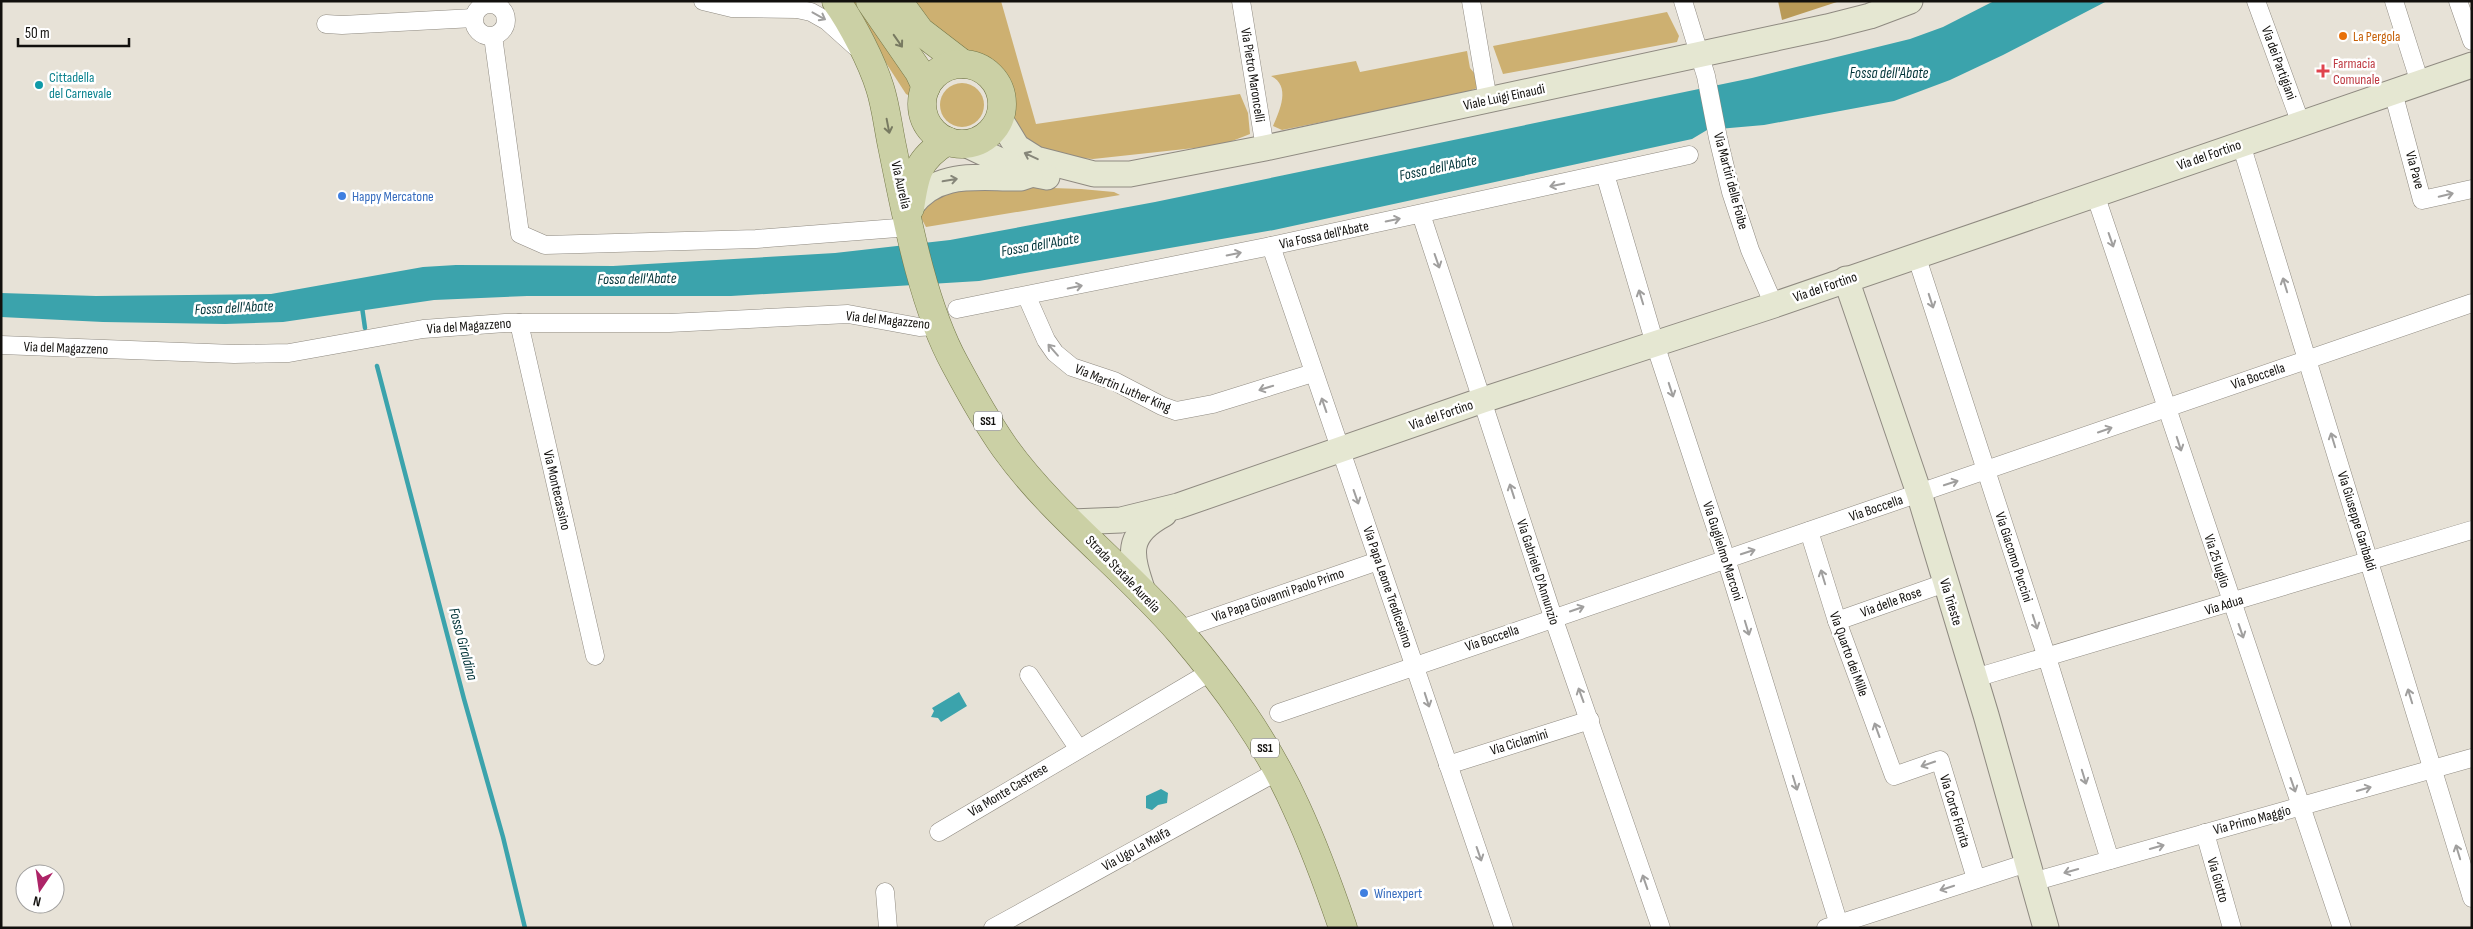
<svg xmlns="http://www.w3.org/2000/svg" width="2473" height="929" font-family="'Sofia Sans Condensed',sans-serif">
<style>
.green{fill:#cdb071}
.forest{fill:#b99a57}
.water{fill:#3ba3ac}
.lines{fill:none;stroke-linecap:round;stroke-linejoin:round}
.stream{stroke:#3ba3ac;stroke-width:4.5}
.street-casing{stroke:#8f8a81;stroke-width:19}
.secondary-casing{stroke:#8f8a81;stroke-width:27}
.primary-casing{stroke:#747849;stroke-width:29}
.street{stroke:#fff;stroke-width:18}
.secondary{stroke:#e5e7d2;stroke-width:25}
.primary{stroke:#cbd0a5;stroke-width:28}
.oneway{stroke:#a09f9e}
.oneway2{stroke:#787a61}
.oneway3{stroke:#868679}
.food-dot{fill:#e8710a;stroke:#fff;stroke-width:2}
.health-dot{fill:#e0444e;stroke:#fff;stroke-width:2}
.culture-dot{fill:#0f9aa8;stroke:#fff;stroke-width:2}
.shop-dot{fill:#3f7fe0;stroke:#fff;stroke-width:2}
.labels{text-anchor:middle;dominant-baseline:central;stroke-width:5;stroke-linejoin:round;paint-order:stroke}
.shield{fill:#fff;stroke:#595856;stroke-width:1}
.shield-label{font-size:12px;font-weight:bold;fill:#12100d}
.food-label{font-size:14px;fill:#c56008;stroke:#fff;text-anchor:start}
.street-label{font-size:14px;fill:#12100d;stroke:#fff}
.health-label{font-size:14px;fill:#be3a42;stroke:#fff;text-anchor:start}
.culture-label{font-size:14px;fill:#0d838f;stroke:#fff;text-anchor:start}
.shop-label{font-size:14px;fill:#366cbe;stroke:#fff;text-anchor:start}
.water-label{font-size:15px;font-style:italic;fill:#013338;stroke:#fff}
</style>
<rect width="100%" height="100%" fill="#e7e2d7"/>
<g class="green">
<path d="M846,1H857L910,81V96L906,94Z"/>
<path d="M912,1H1001L1036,124L1240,94L1248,113L1250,134L1222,145L1093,159L1054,156L1029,147L1013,123L1015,93L1004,74L985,59L966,53L940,38Z"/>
<path d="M1667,12L1679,36L1677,42L1503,74L1493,46Z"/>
<path d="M1467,51L1470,68L1480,80L1477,88L1458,95L1282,130L1273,126C1280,110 1291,86 1271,76L1356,61L1360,72Z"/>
<circle cx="962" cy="105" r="22"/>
<path d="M993,186L1081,189L1114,192L1120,195L926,227L919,214L933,193Z"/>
</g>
<path class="forest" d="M1778,1H1840L1782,20Z"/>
<g class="water">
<path d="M1994,1H2107L2003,55L1950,80L1894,101L1764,125L1707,130L1692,139L1274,230L979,281L731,296H527L434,300L283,322L225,324L103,322L1,317V293L96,296L271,294L423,267L456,265L613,266L835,253L950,240L1155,202L1752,78L1910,39L1943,27Z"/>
<path d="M959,692L967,706L941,722L938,718L931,717L934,711L932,708Z"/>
<path d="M1161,789L1168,793L1167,803L1158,805L1152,810L1146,808V796Z"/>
</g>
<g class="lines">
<g class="stream">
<path d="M362,307L365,328"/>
<path d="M377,366L464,699L503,837L525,928"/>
</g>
<defs>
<g id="street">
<path d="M703,1L732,8L797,9L811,12L827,21L856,47"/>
<path d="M1241,1L1265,148"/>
<path d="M1471,1L1488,100"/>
<path d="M1683,1L1706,76L1718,138L1731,192L1750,250L1774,305"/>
<path d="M2256,1L2301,124"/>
<path d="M2394,1L2420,83"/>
<path d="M2458,1L2472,41"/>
<circle cx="490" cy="20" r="16"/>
<path d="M326,24L342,25L474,18"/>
<path d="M493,36L520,234L545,245L756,239L910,227"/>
<path d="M2393,92L2422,200L2472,189"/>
<path d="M2241,144L2472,898"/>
<path d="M1605,174L1655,344L1726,559L1840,928"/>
<path d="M2095,194L2342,928"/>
<path d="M1421,214L1553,617L1661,928"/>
<path d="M1271,246L1504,928"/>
<path d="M1916,255L2050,667L2110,860"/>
<path d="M1027,297L1046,340L1055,353L1072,367L1114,381L1162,406L1176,411L1213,404L1313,373"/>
<path d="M957,309L1271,246L1689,155"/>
<path d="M519,323L595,656"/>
<path d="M1,345L234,354L289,353L423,329L505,323H669L848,314L919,327L937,326"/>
<path d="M1809,531L1837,621L1894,776L1940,760L1976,879"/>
<path d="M1837,621L1945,583"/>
<path d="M1178,630L1378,561"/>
<path d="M1029,675L1078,748"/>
<path d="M1975,678L2472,530"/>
<path d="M1279,713L2472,303"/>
<path d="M1448,765L1590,720"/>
<path d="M939,832L1212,671"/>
<path d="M2205,833L2232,928"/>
<path d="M2032,882L2472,758"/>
<path d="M885,892L888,928"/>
<path d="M993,928L1278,771"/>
<path d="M1826,928L2027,863"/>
</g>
<g id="secondary">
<path d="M1000,119L1017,147L1036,159L1094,174H1130L1265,148L1827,27L1870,16L1910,1"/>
<path d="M965,144L1026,173L1047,177"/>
<path d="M911,206C938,169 980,179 1021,178L1030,175"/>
<path d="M1846,279L1919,493L1986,715L2046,928"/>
<path d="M1072,522L1121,520L1178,506L1483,400L1774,305L2472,65"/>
<path d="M1144,595C1131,556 1123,536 1164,514"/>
</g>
<g id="primary">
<path d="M836,1C852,23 872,62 880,88C886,107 888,127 892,146C906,214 922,304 955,364C970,392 986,421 1005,448C1054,516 1125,568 1180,632C1225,685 1267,742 1296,807C1314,846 1329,887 1343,928"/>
<path d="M870,1L919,72L926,87"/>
<path d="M898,1L920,31L963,64"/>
<circle cx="962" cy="104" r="40"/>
<path d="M910,208C915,174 917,160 947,141"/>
</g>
</defs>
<use href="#street" class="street-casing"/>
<use href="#secondary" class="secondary-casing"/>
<use href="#primary" class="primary-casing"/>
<use href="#street" class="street"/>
<use href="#secondary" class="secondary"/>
<use href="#primary" class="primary"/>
</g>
<defs><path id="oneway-shaft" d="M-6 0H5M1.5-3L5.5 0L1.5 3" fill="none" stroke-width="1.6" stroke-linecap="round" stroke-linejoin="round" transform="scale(1.25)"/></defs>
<g class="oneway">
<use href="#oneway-shaft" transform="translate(819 16) rotate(29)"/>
<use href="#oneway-shaft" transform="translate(1557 185) rotate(168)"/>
<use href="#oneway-shaft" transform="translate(2446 195) rotate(-13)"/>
<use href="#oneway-shaft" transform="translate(1393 220) rotate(-12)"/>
<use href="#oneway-shaft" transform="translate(2111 240) rotate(71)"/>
<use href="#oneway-shaft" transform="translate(1234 254) rotate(-12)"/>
<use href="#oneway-shaft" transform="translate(1437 261) rotate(71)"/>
<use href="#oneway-shaft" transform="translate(2285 285) rotate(-107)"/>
<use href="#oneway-shaft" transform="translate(1075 287) rotate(-12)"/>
<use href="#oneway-shaft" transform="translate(1641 297) rotate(-107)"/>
<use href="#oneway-shaft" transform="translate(1931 301) rotate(72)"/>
<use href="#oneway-shaft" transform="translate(1053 350) rotate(-131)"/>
<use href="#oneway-shaft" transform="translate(1266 388) rotate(163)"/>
<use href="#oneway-shaft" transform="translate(1671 390) rotate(72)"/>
<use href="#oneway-shaft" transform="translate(1324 405) rotate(-109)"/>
<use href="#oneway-shaft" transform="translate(2105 430) rotate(-19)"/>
<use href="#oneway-shaft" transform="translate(2333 440) rotate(-107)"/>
<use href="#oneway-shaft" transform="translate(2179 444) rotate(72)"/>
<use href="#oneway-shaft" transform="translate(1951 483) rotate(-18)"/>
<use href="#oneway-shaft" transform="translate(1512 491) rotate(-108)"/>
<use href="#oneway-shaft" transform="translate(1356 497) rotate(71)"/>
<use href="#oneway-shaft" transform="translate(1748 552) rotate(-18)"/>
<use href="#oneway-shaft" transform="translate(1823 577) rotate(-107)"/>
<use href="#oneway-shaft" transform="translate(1577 609) rotate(-19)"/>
<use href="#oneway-shaft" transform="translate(2035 622) rotate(72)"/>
<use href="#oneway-shaft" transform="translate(1747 628) rotate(73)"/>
<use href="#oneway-shaft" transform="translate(2241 631) rotate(71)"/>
<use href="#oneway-shaft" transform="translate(1581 695) rotate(-110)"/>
<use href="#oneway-shaft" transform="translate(2410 696) rotate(-107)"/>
<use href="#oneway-shaft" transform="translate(1427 700) rotate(72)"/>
<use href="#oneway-shaft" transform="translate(1877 730) rotate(-110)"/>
<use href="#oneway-shaft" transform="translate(1928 764) rotate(161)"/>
<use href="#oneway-shaft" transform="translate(2084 777) rotate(73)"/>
<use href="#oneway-shaft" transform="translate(1795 783) rotate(73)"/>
<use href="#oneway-shaft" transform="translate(2293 785) rotate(71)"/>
<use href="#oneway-shaft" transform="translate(2364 789) rotate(-16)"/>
<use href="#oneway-shaft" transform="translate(2157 847) rotate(-16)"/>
<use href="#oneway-shaft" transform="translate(2458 852) rotate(-107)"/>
<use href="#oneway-shaft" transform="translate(1479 854) rotate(71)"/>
<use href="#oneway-shaft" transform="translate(2071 871) rotate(164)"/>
<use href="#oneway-shaft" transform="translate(1645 882) rotate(-109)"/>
<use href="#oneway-shaft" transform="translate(1947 888) rotate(162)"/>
</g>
<g class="oneway2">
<use href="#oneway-shaft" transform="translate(898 41) rotate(55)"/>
<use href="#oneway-shaft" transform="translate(888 126) rotate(79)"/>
</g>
<g class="oneway3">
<use href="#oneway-shaft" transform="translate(1031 156) rotate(-155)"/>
<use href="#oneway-shaft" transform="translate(950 180) rotate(-10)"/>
</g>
<circle class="food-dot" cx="2343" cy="36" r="5"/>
<path class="health-dot" d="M2320.5 63.5h5v5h5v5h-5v5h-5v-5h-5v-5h5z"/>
<circle class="culture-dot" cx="39" cy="85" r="5"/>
<g class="shop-dot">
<circle cx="342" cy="196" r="5"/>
<circle cx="1364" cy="893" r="5"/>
</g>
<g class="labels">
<g class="shield">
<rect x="974" y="411.5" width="28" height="19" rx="4"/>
<rect x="1251" y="738.5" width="28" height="19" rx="4"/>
</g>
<g class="shield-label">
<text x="988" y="421">SS1</text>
<text x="1265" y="748">SS1</text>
</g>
<g class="food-label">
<text x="2353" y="36">La Pergola</text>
</g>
<g class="street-label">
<text transform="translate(2279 63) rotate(70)">Via dei Partigiani</text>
<text transform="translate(1253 75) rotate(81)">Via Pietro Maroncelli</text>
<text transform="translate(1504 97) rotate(-12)">Viale Luigi Einaudi</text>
<text transform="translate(2209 155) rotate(-19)">Via del Fortino</text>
<text transform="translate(2415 170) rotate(75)">Via Pave</text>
<text transform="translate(1731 181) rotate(75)">Via Martiri delle Foibe</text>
<text transform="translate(901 185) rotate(77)">Via Aurelia</text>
<text transform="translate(1324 235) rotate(-12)">Via Fossa dell'Abate</text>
<text transform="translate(1825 287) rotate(-19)">Via del Fortino</text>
<text transform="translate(888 320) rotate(6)">Via del Magazzeno</text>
<text transform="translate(469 326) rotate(-4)">Via del Magazzeno</text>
<text transform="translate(66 348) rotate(2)">Via del Magazzeno</text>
<text transform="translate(2258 376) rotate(-19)">Via Boccella</text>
<text transform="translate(1123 388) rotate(23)">Via Martin Luther King</text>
<text transform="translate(1441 415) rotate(-19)">Via del Fortino</text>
<text transform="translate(557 490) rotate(77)">Via Montecassino</text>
<text transform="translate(1876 508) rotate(-19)">Via Boccella</text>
<text transform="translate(2357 521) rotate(73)">Via Giuseppe Garibaldi</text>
<text transform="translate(1723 551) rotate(72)">Via Guglielmo Marconi</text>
<text transform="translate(2014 557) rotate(72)">Via Giacomo Puccini</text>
<text transform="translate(2217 561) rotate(72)">Via 25 luglio</text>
<text transform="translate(1538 572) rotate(72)">Via Gabriele D'Annunzio</text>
<text transform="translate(1123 574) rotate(46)">Strada Statale Aurelia</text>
<text transform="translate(1388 587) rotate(71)">Via Papa Leone Tredicesimo</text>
<text transform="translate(1278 595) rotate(-19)">Via Papa Giovanni Paolo Primo</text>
<text transform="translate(1891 602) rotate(-20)">Via delle Rose</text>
<text transform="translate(1951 602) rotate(73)">Via Trieste</text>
<text transform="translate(2224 605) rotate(-17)">Via Adua</text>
<text transform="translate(1492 638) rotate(-19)">Via Boccella</text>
<text transform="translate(1849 654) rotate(70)">Via Quarto dei Mille</text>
<text transform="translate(1519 742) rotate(-17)">Via Ciclamini</text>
<text transform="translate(1008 790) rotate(-31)">Via Monte Castrese</text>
<text transform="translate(1955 811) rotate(73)">Via Corte Fiorita</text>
<text transform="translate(2252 820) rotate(-15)">Via Primo Maggio</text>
<text transform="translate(1136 849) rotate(-29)">Via Ugo La Malfa</text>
<text transform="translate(2218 880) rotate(74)">Via Giotto</text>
</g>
<g class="health-label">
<text x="2333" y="63">Farmacia<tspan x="2333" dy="16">Comunale</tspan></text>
</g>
<g class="culture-label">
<text x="49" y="77">Cittadella<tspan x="49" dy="16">del Carnevale</tspan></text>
</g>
<g class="shop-label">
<text x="352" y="196">Happy Mercatone</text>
<text x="1374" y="893">Winexpert</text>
</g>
<g class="water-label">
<text x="1889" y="73">Fossa dell'Abate</text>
<text transform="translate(1438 168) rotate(-12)">Fossa dell'Abate</text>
<text transform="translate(1040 245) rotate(-10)">Fossa dell'Abate</text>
<text transform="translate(637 279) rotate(-1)">Fossa dell'Abate</text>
<text transform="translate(234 308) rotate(-3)">Fossa dell'Abate</text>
<text transform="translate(463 644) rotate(75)">Fosso Giraldina</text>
</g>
</g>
<rect width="2473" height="929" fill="none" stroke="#12100d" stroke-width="5"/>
<g transform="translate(40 889) rotate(193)"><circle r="24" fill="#ffffff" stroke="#a09f9e"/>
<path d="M0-4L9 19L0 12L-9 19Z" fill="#ad2467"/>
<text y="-8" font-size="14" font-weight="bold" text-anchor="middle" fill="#12100d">N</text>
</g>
<path d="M18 38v8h111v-8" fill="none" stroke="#12100d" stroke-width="2.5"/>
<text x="25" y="38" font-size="15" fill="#12100d" stroke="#ffffff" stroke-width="4" paint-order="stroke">50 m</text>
</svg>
